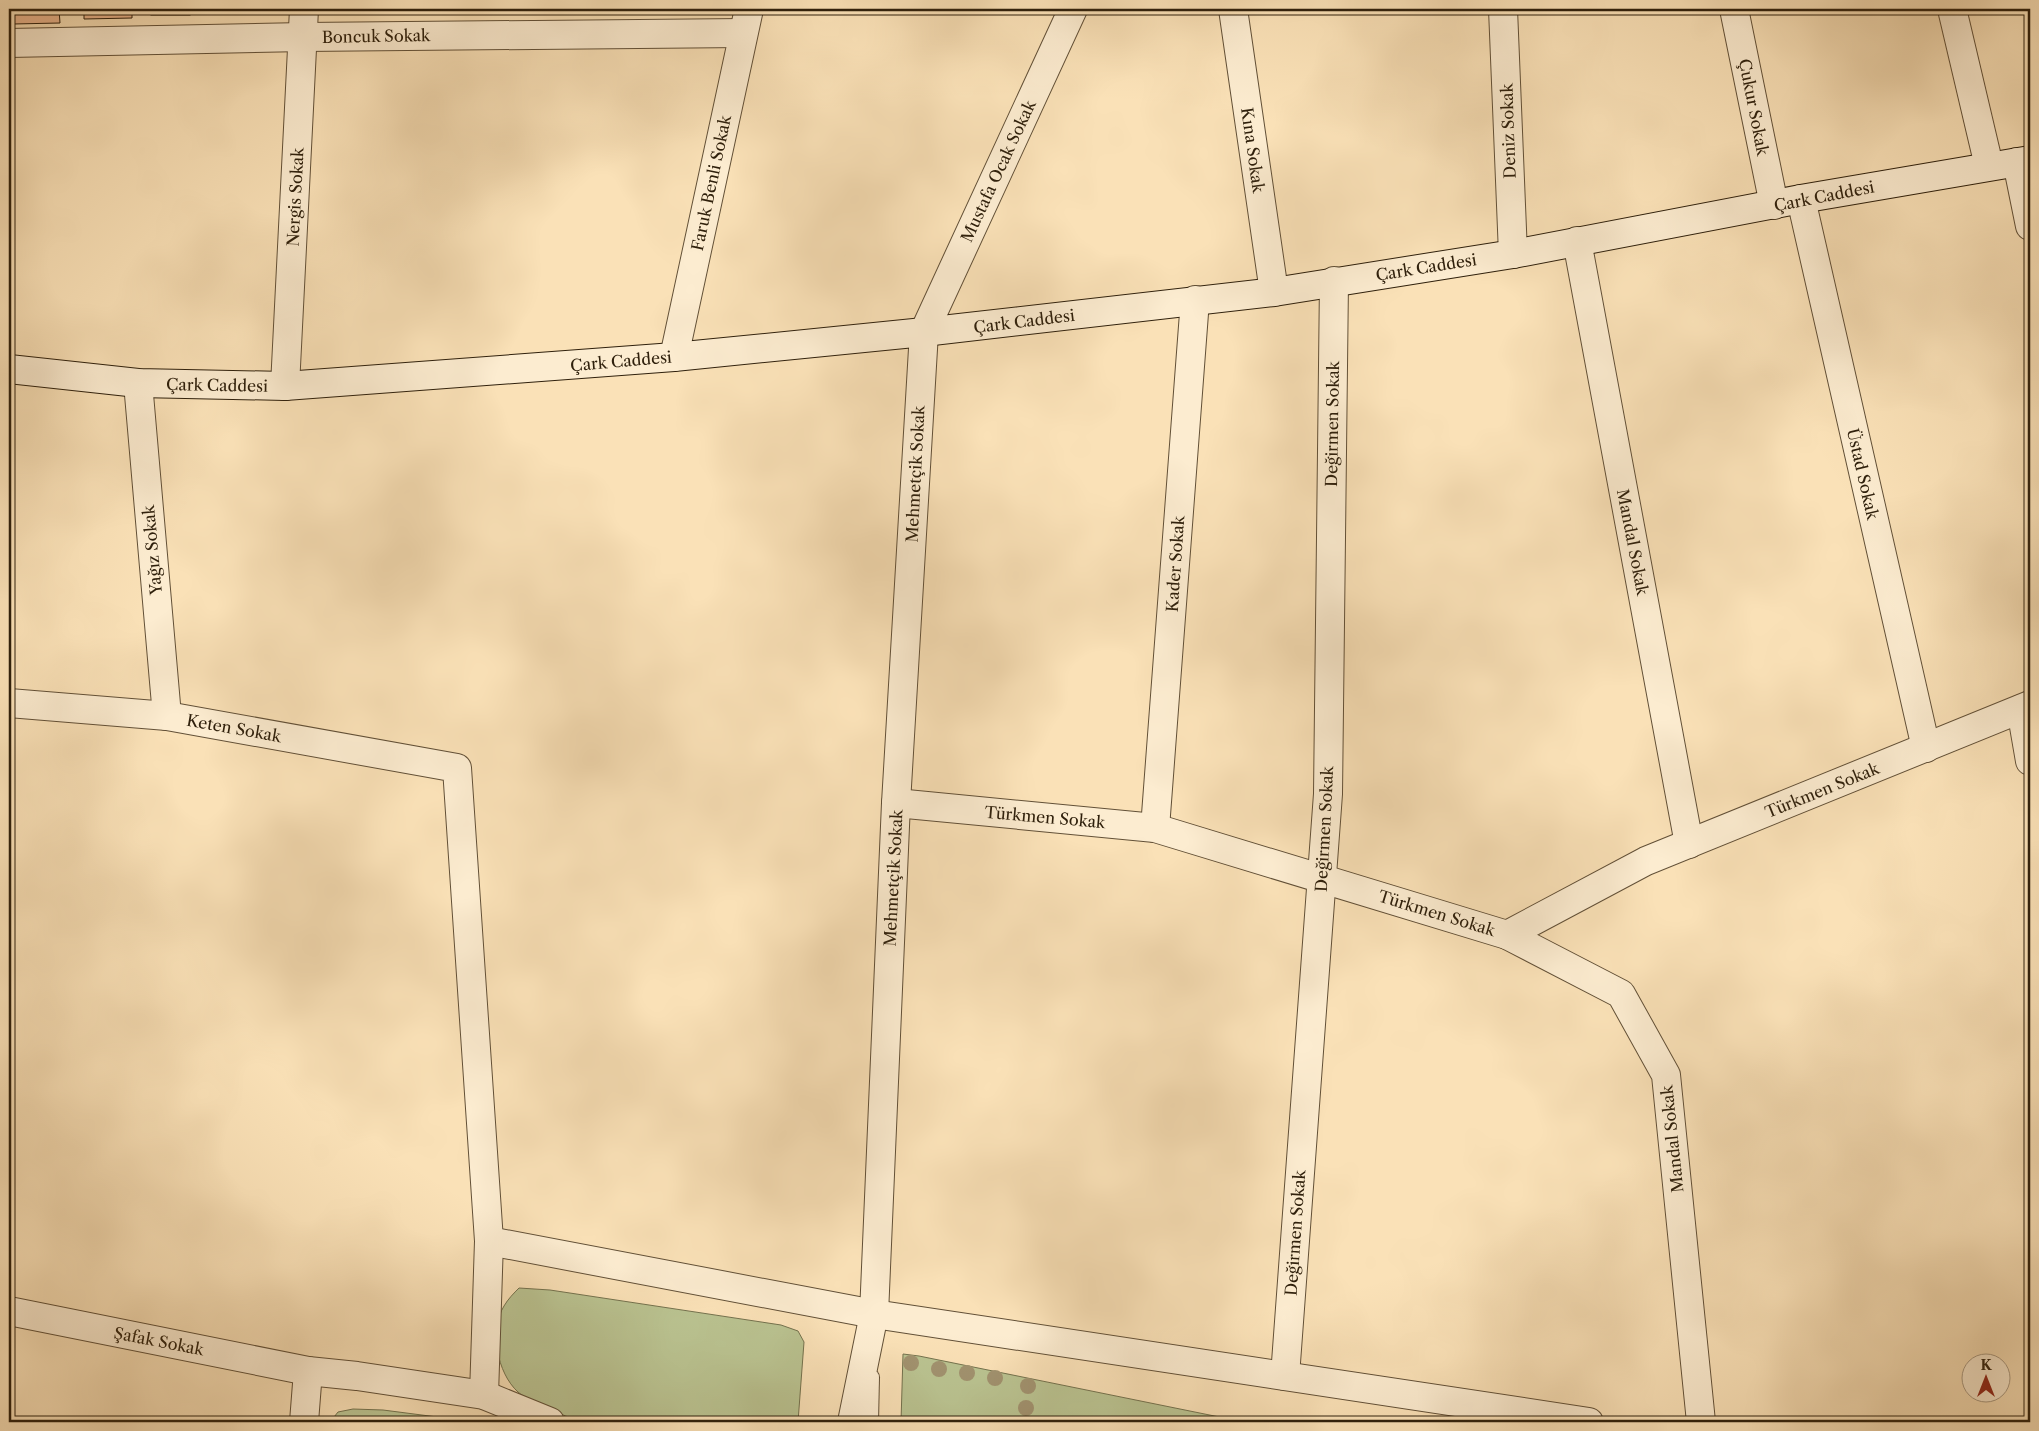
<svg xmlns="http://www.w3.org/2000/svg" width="2039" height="1431" font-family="'Libre Caslon Text',serif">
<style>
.green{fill:#bac391;stroke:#74724e}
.building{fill:#ebb68e;stroke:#2f200c}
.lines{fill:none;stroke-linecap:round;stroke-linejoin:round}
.service-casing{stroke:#625037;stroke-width:16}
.minor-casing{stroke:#625037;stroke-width:30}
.secondary-casing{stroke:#2f200c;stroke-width:30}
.service{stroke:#fcecd0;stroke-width:14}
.minor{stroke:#fcecd0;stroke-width:28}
.secondary{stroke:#fcecd0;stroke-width:28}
.tree{fill:#a1926f}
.labels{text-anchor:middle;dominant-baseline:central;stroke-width:4;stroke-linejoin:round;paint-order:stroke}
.street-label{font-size:16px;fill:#2f200c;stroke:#fcecd0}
</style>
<rect width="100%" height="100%" fill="#fae1b7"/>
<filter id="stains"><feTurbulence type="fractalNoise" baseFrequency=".004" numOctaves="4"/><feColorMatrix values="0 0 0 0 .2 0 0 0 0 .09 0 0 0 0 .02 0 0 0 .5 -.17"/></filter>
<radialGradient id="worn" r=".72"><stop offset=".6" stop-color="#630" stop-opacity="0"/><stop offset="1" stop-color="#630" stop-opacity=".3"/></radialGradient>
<g class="green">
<path d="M519,1288L550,1290L781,1325L798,1331L804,1342L798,1422H580C566,1416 528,1401 518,1392C497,1373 489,1330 504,1306C508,1299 514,1293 519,1288Z"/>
<path d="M903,1354L919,1356L1244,1422H901Z"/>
<path d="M353,1409L383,1410L476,1422H330L338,1412Z"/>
</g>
<g class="building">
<path d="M13,9H59L60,23L13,24Z"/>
<path d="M84,9H132V18L84,19Z"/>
<rect x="151" y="9" width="39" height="6"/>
</g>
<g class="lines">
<defs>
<path id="service" d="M871,1422L872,1377"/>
<g id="minor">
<path d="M1233,9L1274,292"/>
<path d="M1503,9L1513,254"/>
<path d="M1734,9L1774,205"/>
<path d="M1952,9L1989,166"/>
<path d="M9,43L304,37L743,33"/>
<path d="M2017,162L2030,226"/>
<path d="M1801,199L1926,748"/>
<path d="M1577,241L1689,844"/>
<path d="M674,357L749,9"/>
<path d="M138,383L167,716"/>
<path d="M285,386L304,9"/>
<path d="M9,703L167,716L457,768L489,1241L484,1395"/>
<path d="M2021,709L2030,761"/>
<path d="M896,803L1155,828L1507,935L1646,861L2030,705"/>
<path d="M1155,828L1195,300"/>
<path d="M1507,935L1621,994L1666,1075L1701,1422"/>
<path d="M489,1241L874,1314L1589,1422"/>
<path d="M9,1311L308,1371L357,1376L484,1395L550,1422"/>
<path d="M1285,1376L1328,794L1334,281"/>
<path d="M304,1422L308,1371"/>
<path d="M852,1422L874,1314L896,803L924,332L1073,9"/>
</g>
<path id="secondary" d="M9,369L138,383L285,386L674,357L924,332L1274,292L1513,254L1801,199L2030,160"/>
</defs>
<use href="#service" class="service-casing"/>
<use href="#minor" class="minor-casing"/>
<use href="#secondary" class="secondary-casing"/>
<use href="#service" class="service"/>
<use href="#minor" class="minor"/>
<use href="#secondary" class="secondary"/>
</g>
<g class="tree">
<circle cx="911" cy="1363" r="8"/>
<circle cx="939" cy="1369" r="8"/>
<circle cx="967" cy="1373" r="8"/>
<circle cx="995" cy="1378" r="8"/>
<circle cx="1028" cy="1386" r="8"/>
<circle cx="1026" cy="1408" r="8"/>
</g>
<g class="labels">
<g class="street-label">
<text transform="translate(376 36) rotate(-1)">Boncuk Sokak</text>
<text transform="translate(1754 107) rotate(79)">Çukur Sokak</text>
<text transform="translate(1508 131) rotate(-92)">Deniz Sokak</text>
<text transform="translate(1253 150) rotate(82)">Kına Sokak</text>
<text transform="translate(998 171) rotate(-65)">Mustafa Ocak Sokak</text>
<text transform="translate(711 183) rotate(-78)">Faruk Benli Sokak</text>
<text transform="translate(1824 196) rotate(-11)">Çark Caddesi</text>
<text transform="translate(295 197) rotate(-87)">Nergis Sokak</text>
<text transform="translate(1426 267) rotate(-9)">Çark Caddesi</text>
<text transform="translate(1024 321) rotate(-7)">Çark Caddesi</text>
<text transform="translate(621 361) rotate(-5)">Çark Caddesi</text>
<text transform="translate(217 385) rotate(1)">Çark Caddesi</text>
<text transform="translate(1332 424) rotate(-89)">Değirmen Sokak</text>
<text transform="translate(915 474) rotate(-87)">Mehmetçik Sokak</text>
<text transform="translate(1863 474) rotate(77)">Üstad Sokak</text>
<text transform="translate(1633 542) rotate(79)">Mandal Sokak</text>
<text transform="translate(152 550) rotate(-95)">Yağız Sokak</text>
<text transform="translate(1175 564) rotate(-86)">Kader Sokak</text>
<text transform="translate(234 728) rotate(10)">Keten Sokak</text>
<text transform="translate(1822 790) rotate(-22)">Türkmen Sokak</text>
<text transform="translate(1045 817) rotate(5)">Türkmen Sokak</text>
<text transform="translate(1324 829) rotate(-87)">Değirmen Sokak</text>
<text transform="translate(893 878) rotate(-87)">Mehmetçik Sokak</text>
<text transform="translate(1437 913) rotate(17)">Türkmen Sokak</text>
<text transform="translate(1672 1139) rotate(-96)">Mandal Sokak</text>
<text transform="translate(1295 1233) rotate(-86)">Değirmen Sokak</text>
<text transform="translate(159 1341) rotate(11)">Şafak Sokak</text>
</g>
</g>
<rect width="2039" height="1431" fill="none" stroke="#fae1b7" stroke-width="30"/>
<rect x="10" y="10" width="2019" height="1411" fill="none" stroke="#2f200c" stroke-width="2.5"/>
<rect x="15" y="15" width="2009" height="1401" fill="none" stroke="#2f200c"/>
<g transform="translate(1986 1378)"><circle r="24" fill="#fcecd0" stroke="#aa9a82"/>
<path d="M0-4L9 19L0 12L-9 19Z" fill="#8f2418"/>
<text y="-8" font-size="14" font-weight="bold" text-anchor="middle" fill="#2f200c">K</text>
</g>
<rect width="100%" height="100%" filter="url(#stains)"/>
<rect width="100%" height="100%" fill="url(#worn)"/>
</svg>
